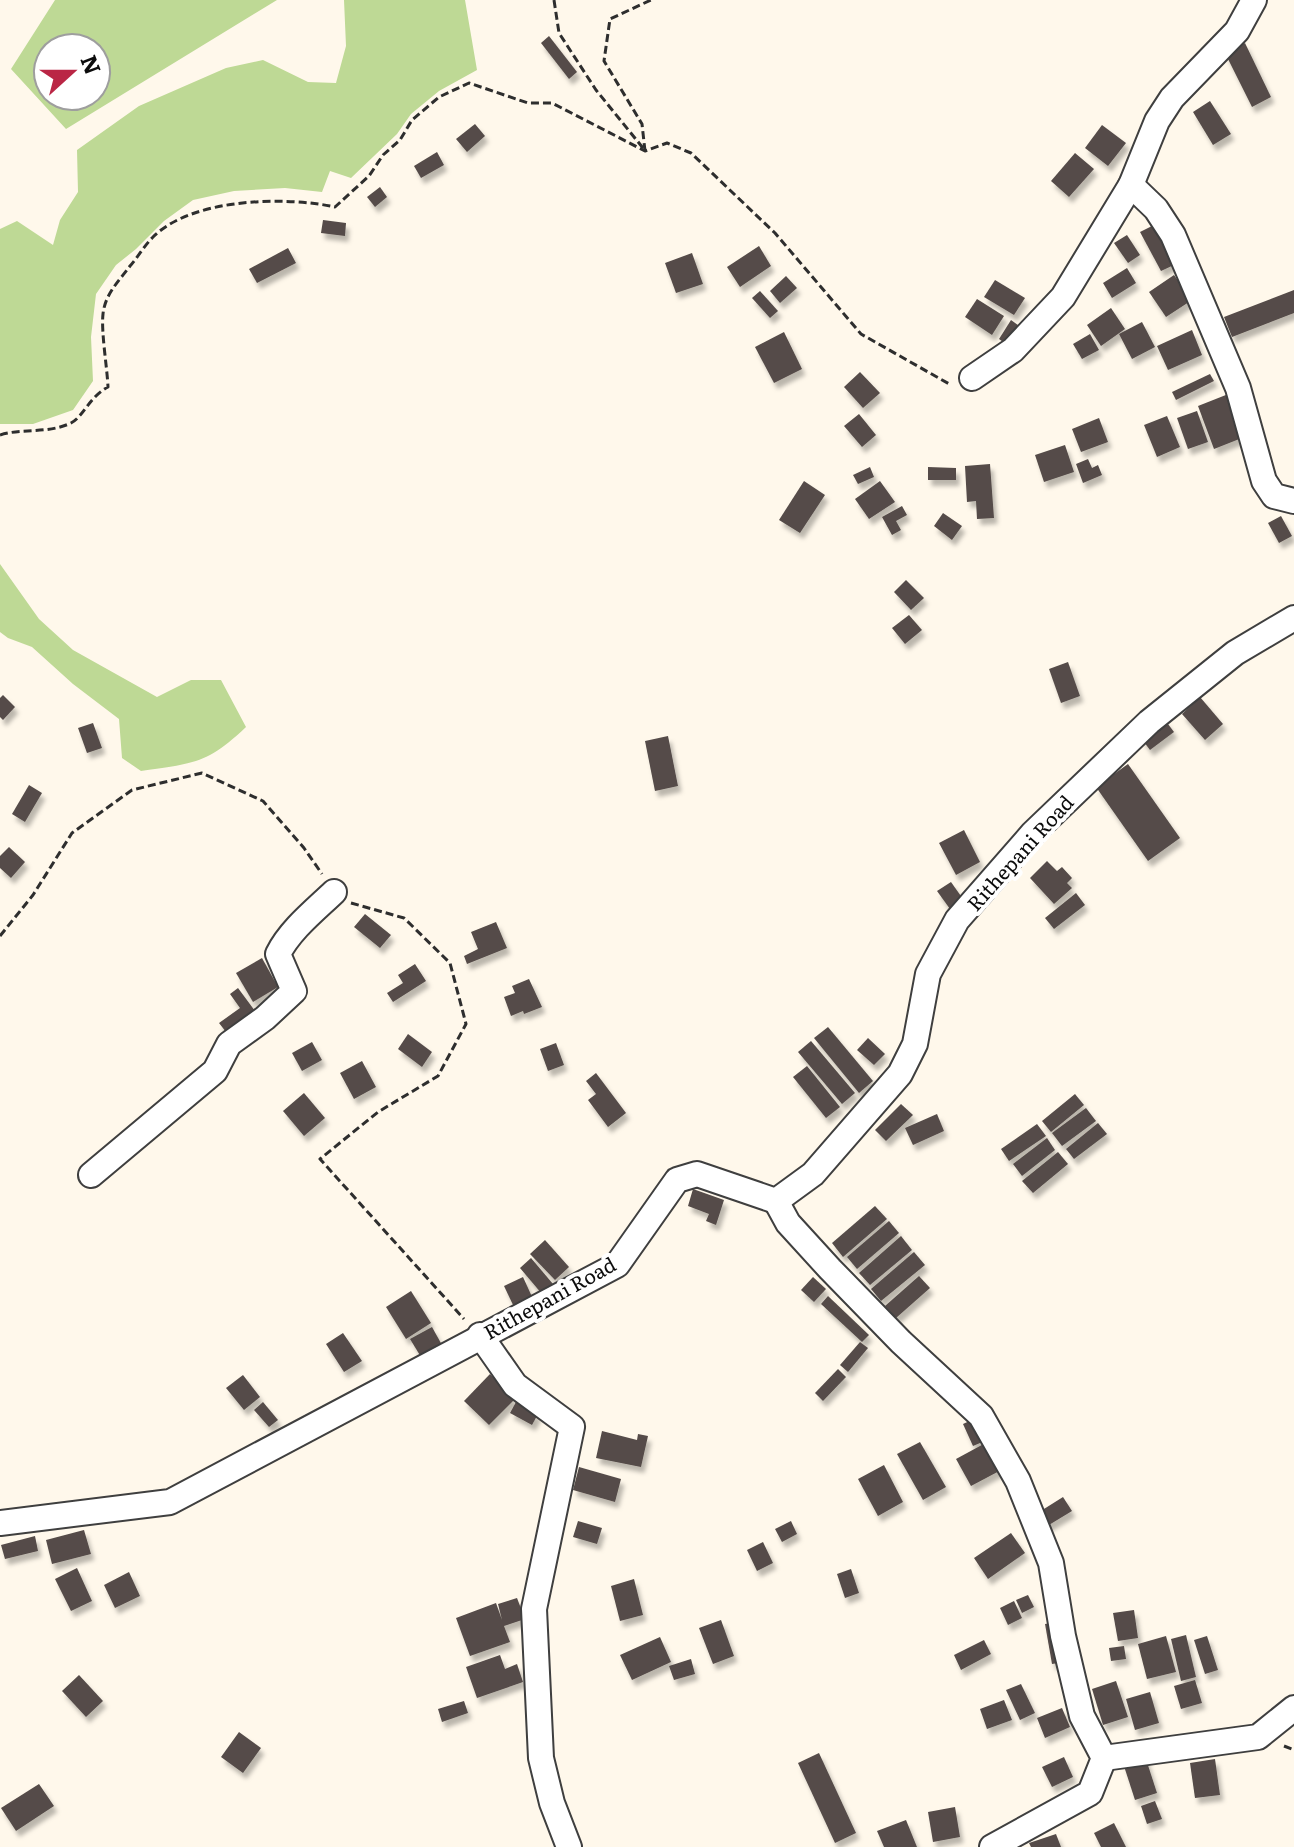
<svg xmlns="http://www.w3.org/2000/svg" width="1294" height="1847" font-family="Literata,serif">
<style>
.forest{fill:#bed995;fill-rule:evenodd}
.building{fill:#544b48;filter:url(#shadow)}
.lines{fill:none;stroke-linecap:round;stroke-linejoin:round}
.street-casing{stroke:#3f3f3f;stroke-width:28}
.path{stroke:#2e2e2e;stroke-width:3;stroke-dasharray:8 4;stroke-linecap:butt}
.street{stroke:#fff;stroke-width:24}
.labels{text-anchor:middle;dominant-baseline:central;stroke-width:8;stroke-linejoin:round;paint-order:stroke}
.street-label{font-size:20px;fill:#0c0c0c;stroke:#fff}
</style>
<defs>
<filter id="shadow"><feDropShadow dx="3.5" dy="6" stdDeviation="2" flood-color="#0004"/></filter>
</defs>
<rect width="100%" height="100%" fill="#fff8eb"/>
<g class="forest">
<path d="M55,0H277L66,129L11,69ZM48,48H96V96H48Z"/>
<path d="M344,0H465L477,70L439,91L411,114L397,134L351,178L330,171L322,192L285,188L234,191L193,200L164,221L136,249L116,265L96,294L91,337L93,381L73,410L33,424H0V229L17,221L53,245L60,220L78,192L77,150L139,106L226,68L263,60L308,82L336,83L346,46Z"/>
<path d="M0,564L39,619L73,650L157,697L191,680H221L246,727C206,765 193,763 141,771L122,758L119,719L73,684L32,647L8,638L0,632Z"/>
</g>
<g class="building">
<path d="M549,36L577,72L569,79L541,43Z"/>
<path d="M1245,43L1271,97L1252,107L1225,53Z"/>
<path d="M1210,101L1231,134L1213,145L1193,112Z"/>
<path d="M475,124L485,136L467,152L456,139Z"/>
<path d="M1102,125L1126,143L1108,166L1085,148Z"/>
<path d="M437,152L444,165L421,178L414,166Z"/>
<path d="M1075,153L1094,169L1069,197L1051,181Z"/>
<path d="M380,187L387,197L375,207L367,197Z"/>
<path d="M323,220L346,223L345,236L321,233Z"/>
<path d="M1156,224L1176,264L1161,271L1140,232Z"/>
<path d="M1127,235L1140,255L1128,263L1114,243Z"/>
<path d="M759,246L771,266L740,287L727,267Z"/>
<path d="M288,248L296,263L257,283L249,269Z"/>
<path d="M692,253L703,284L676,293L665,263Z"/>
<path d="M1127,268L1136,283L1112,298L1103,283Z"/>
<path d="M1174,275L1192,300L1166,317L1149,292Z"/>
<path d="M786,276L797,288L780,303L770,291Z"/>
<path d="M995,280L1025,298L1014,315L984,297Z"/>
<path d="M1294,290V313L1232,337L1224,317Z"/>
<path d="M760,291L778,311L770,318L752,298Z"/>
<path d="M977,299L1004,316L992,335L965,317Z"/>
<path d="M1111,308L1125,329L1101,346L1087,325Z"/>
<path d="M1011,320L1022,328L1010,347L999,339Z"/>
<path d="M1142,322L1155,347L1132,359L1119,334Z"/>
<path d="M1192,330L1202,355L1168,370L1157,346Z"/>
<path d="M784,332L802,369L774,383L755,347Z"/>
<path d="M1090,334L1099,350L1082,359L1073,344Z"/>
<path d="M860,372L880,393L863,408L844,387Z"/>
<path d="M1210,374L1214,381L1176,400L1172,392Z"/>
<path d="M1236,391L1252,434L1214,449L1198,406Z"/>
<path d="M1197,411L1208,442L1188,449L1177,418Z"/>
<path d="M859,414L876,435L862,447L844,426Z"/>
<path d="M1167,416L1180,447L1157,457L1144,425Z"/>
<path d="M1099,418L1108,442L1081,452L1072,429Z"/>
<path d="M1065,445L1074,472L1044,482L1035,455Z"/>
<path d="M1088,459L1092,468L1098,465L1102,475L1083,483L1076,464Z"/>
<path d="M990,464L994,518L977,519L976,501L967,502L965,466Z"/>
<path d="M870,467L874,477L858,484L853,475Z"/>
<path d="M928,467L956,468V480H928Z"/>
<path d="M804,481L825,495L800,533L779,520Z"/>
<path d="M880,481L895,502L869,519L855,499Z"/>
<path d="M902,506L907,515L896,521L901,530L892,535L882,517Z"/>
<path d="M943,513L962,526L952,540L934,526Z"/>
<path d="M1281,516L1292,536L1279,543L1268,523Z"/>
<path d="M906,580L924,598L911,610L894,592Z"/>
<path d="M909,615L922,630L905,644L892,628Z"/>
<path d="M1068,662L1080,696L1061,703L1049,669Z"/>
<path d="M3,695L15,707L3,720L0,717V698Z"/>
<path d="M1200,697L1223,724L1205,740L1182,714Z"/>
<path d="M1165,720L1174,732L1150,750L1141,738Z"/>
<path d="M93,723L102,748L87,753L78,728Z"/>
<path d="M668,736L678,786L655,791L645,741Z"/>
<path d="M1128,764L1180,838L1148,861L1096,787Z"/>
<path d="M29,785L42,793L25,822L12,814Z"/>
<path d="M964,830L980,862L956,875L939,843Z"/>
<path d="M9,847L25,862L11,878L0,868V856Z"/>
<path d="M1047,861L1057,871L1062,867L1072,878L1067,883L1072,888L1054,904L1030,878Z"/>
<path d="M951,882L963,899L950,909L937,891Z"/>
<path d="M1076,893L1085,905L1054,929L1045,918Z"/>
<path d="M365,914L391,935L380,948L354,927Z"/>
<path d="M496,922L507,948L467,964L464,956L478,949L471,932Z"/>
<path d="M262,958L278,987L253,1002L236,973Z"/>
<path d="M415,964L426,981L393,1002L387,993L403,983L398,975Z"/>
<path d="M529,979L542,1007L524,1014L523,1011L511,1016L504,997L515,993L512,986Z"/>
<path d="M238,988L255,1011L226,1032L219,1023L240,1008L230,994Z"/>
<path d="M828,1027L873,1081L859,1093L814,1038Z"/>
<path d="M408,1034L432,1052L422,1067L398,1049Z"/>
<path d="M868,1038L885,1054L874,1065L857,1050Z"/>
<path d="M811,1041L855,1093L842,1104L798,1052Z"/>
<path d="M312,1042L322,1060L302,1071L292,1053Z"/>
<path d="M556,1043L564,1065L548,1071L540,1049Z"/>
<path d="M362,1061L376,1087L354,1099L340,1073Z"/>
<path d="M807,1066L840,1107L826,1118L793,1077Z"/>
<path d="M596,1073L626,1113L608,1127L588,1100L596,1094L586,1081Z"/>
<path d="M304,1093L325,1118L304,1136L283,1111Z"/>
<path d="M1075,1094L1084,1105L1051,1132L1042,1121Z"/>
<path d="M901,1104L913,1115L886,1141L875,1130Z"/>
<path d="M1086,1108L1096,1121L1062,1146L1052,1133Z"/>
<path d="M937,1114L944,1131L913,1145L905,1128Z"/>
<path d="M1098,1123L1107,1134L1074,1159L1066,1149Z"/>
<path d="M1037,1124L1046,1136L1009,1161L1001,1149Z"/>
<path d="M1047,1138L1055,1150L1022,1176L1013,1164Z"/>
<path d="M1058,1152L1068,1164L1033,1193L1022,1181Z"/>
<path d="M693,1189L724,1200L716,1225L706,1221L709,1214L688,1206Z"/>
<path d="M875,1206L887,1219L843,1257L832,1243Z"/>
<path d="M889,1221L899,1233L857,1269L847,1257Z"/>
<path d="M901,1236L912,1250L870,1285L859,1273Z"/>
<path d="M545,1240L569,1267L555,1280L530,1254Z"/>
<path d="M914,1252L925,1265L881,1301L871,1289Z"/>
<path d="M531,1258L553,1284L542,1294L520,1268Z"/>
<path d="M919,1276L930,1288L896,1318L885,1306Z"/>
<path d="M523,1277L533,1299L514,1307L504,1286Z"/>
<path d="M813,1277L826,1289L814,1302L801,1290Z"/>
<path d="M411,1291L431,1323L406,1339L386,1307Z"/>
<path d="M828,1296L869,1335L862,1342L821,1304Z"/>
<path d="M432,1327L442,1345L421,1357L410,1339Z"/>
<path d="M343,1333L362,1361L344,1372L326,1344Z"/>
<path d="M860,1342L868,1348L848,1372L840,1365Z"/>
<path d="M838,1369L846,1377L823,1401L815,1393Z"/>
<path d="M490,1374L515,1399L489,1425L464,1401Z"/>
<path d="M243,1375L260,1397L244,1410L226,1388Z"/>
<path d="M263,1402L278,1420L269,1427L254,1410Z"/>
<path d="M516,1402L538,1414L532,1425L510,1413Z"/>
<path d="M978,1417L987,1440L973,1446L963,1424Z"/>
<path d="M602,1431L637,1440L638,1434L648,1436L641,1467L596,1458Z"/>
<path d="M991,1440L1005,1468L971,1486L956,1459Z"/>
<path d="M920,1442L946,1487L923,1500L897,1454Z"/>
<path d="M884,1465L903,1502L878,1516L858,1479Z"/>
<path d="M579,1467L621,1479L615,1502L573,1490Z"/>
<path d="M1063,1497L1072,1511L1044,1528L1036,1514Z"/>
<path d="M578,1521L602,1528L597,1544L573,1537Z"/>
<path d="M791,1521L797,1534L782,1542L775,1529Z"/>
<path d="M84,1530L91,1554L52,1564L46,1540Z"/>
<path d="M1011,1533L1025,1553L988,1579L974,1558Z"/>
<path d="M35,1536L38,1551L5,1559L1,1545Z"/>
<path d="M763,1542L773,1563L757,1571L747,1550Z"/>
<path d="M77,1568L92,1601L71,1611L55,1579Z"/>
<path d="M851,1569L859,1593L845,1598L837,1574Z"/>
<path d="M129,1572L140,1596L115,1608L104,1585Z"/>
<path d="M634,1579L643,1615L620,1621L611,1586Z"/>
<path d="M1028,1595L1034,1607L1022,1613L1016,1600Z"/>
<path d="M517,1598L525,1619L504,1626L510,1642L470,1656L456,1618L496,1603L502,1620L498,1604Z"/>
<path d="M1014,1601L1022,1618L1008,1625L1000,1608Z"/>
<path d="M1134,1610L1138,1638L1118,1641L1113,1613Z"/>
<path d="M721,1620L734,1656L713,1664L699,1628Z"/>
<path d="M1058,1622L1065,1662L1052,1664L1045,1624Z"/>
<path d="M1186,1635L1196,1677L1181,1681L1171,1639Z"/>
<path d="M1166,1636L1176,1672L1147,1679L1138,1644Z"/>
<path d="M1207,1636L1218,1670L1205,1674L1194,1640Z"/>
<path d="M660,1637L671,1662L632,1680L620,1655Z"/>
<path d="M984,1640L991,1654L961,1670L954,1655Z"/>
<path d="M1124,1646L1126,1659L1111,1661L1109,1648Z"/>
<path d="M500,1655L505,1669L517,1664L523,1682L477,1698L466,1667Z"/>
<path d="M691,1659L695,1674L674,1680L669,1666Z"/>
<path d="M79,1675L103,1701L86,1717L62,1691Z"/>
<path d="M1195,1680L1202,1703L1181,1709L1174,1686Z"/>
<path d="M1116,1681L1128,1717L1103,1725L1092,1689Z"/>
<path d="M1021,1684L1035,1713L1020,1720L1006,1690Z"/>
<path d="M1150,1692L1159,1723L1135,1730L1126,1699Z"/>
<path d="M1004,1700L1012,1720L987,1729L980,1709Z"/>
<path d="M464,1701L468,1713L442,1722L438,1709Z"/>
<path d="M1062,1708L1070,1727L1045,1738L1037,1718Z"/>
<path d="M239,1732L261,1748L243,1773L221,1757Z"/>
<path d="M819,1753L856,1833L835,1843L798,1763Z"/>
<path d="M1145,1756L1157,1793L1135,1800L1123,1763Z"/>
<path d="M1064,1757L1073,1777L1052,1787L1042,1767Z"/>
<path d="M1215,1759L1220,1795L1195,1798L1190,1763Z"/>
<path d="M39,1784L54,1806L16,1831L1,1808Z"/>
<path d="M1155,1801L1162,1819L1147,1824L1141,1806Z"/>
<path d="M955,1807L960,1837L933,1842L928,1812Z"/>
<path d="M906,1820L917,1847H884L877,1831Z"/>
<path d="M1114,1823L1126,1847H1101L1094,1833Z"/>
<path d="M1056,1834L1061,1847H1031L1029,1843Z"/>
</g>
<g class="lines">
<defs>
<g id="street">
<path d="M1131,185L1156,209L1173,235L1238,388L1264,481L1274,496L1294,501"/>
<path d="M972,378L1013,350L1063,297L1131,185L1157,121L1172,98L1237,31L1254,0"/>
<path d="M91,1175L215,1071L229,1044L265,1018L294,991L278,954C290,930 314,911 334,892"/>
<path d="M776,1201L788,1223L830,1269L901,1342L981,1416L1018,1481L1051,1563L1063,1636L1082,1716L1104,1758L1090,1793L992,1847"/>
<path d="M480,1335L515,1385L572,1427L534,1609L541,1758L552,1803L569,1847"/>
<path d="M0,1523L170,1502L617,1265L677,1180L697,1174L776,1201L813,1174L900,1074L915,1044L928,974L957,920L1033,833L1149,722L1235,653L1294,618"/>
<path d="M1104,1758L1258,1737L1294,1708"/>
</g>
</defs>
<use href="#street" class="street-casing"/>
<g class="path">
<path d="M554,0L559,33L596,90L643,148"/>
<path d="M645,151L642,124L604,61L610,19L651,0"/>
<path d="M0,435C22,428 48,434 71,423C84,416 89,397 108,387C107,366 101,332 103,314C105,294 119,281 130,266C138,257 144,246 153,237C192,198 285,196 335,207L369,176L383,155L400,140L412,120L439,97L469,83L528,103H552L645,151L667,143L691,153L775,233L861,334L951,385"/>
<path d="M351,903L404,918L450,963L466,1024L438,1076L378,1112L320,1159L464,1319"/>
<path d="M0,936L33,895L72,833L132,790L202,773L263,801L304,848L322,874"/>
<path d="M1284,1746L1294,1750"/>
</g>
<use href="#street" class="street"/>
</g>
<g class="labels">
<g class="street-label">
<text transform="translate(1019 852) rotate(-48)">Rithepani Road</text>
<text transform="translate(549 1297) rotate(-29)">Rithepani Road</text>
</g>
</g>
<g transform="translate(72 72) rotate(69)"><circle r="38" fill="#ffffff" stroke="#9e9e9e" stroke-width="2"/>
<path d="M0-6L14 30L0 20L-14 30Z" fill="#ba2645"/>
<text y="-12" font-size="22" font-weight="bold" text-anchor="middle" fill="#0c0c0c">N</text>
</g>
</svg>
